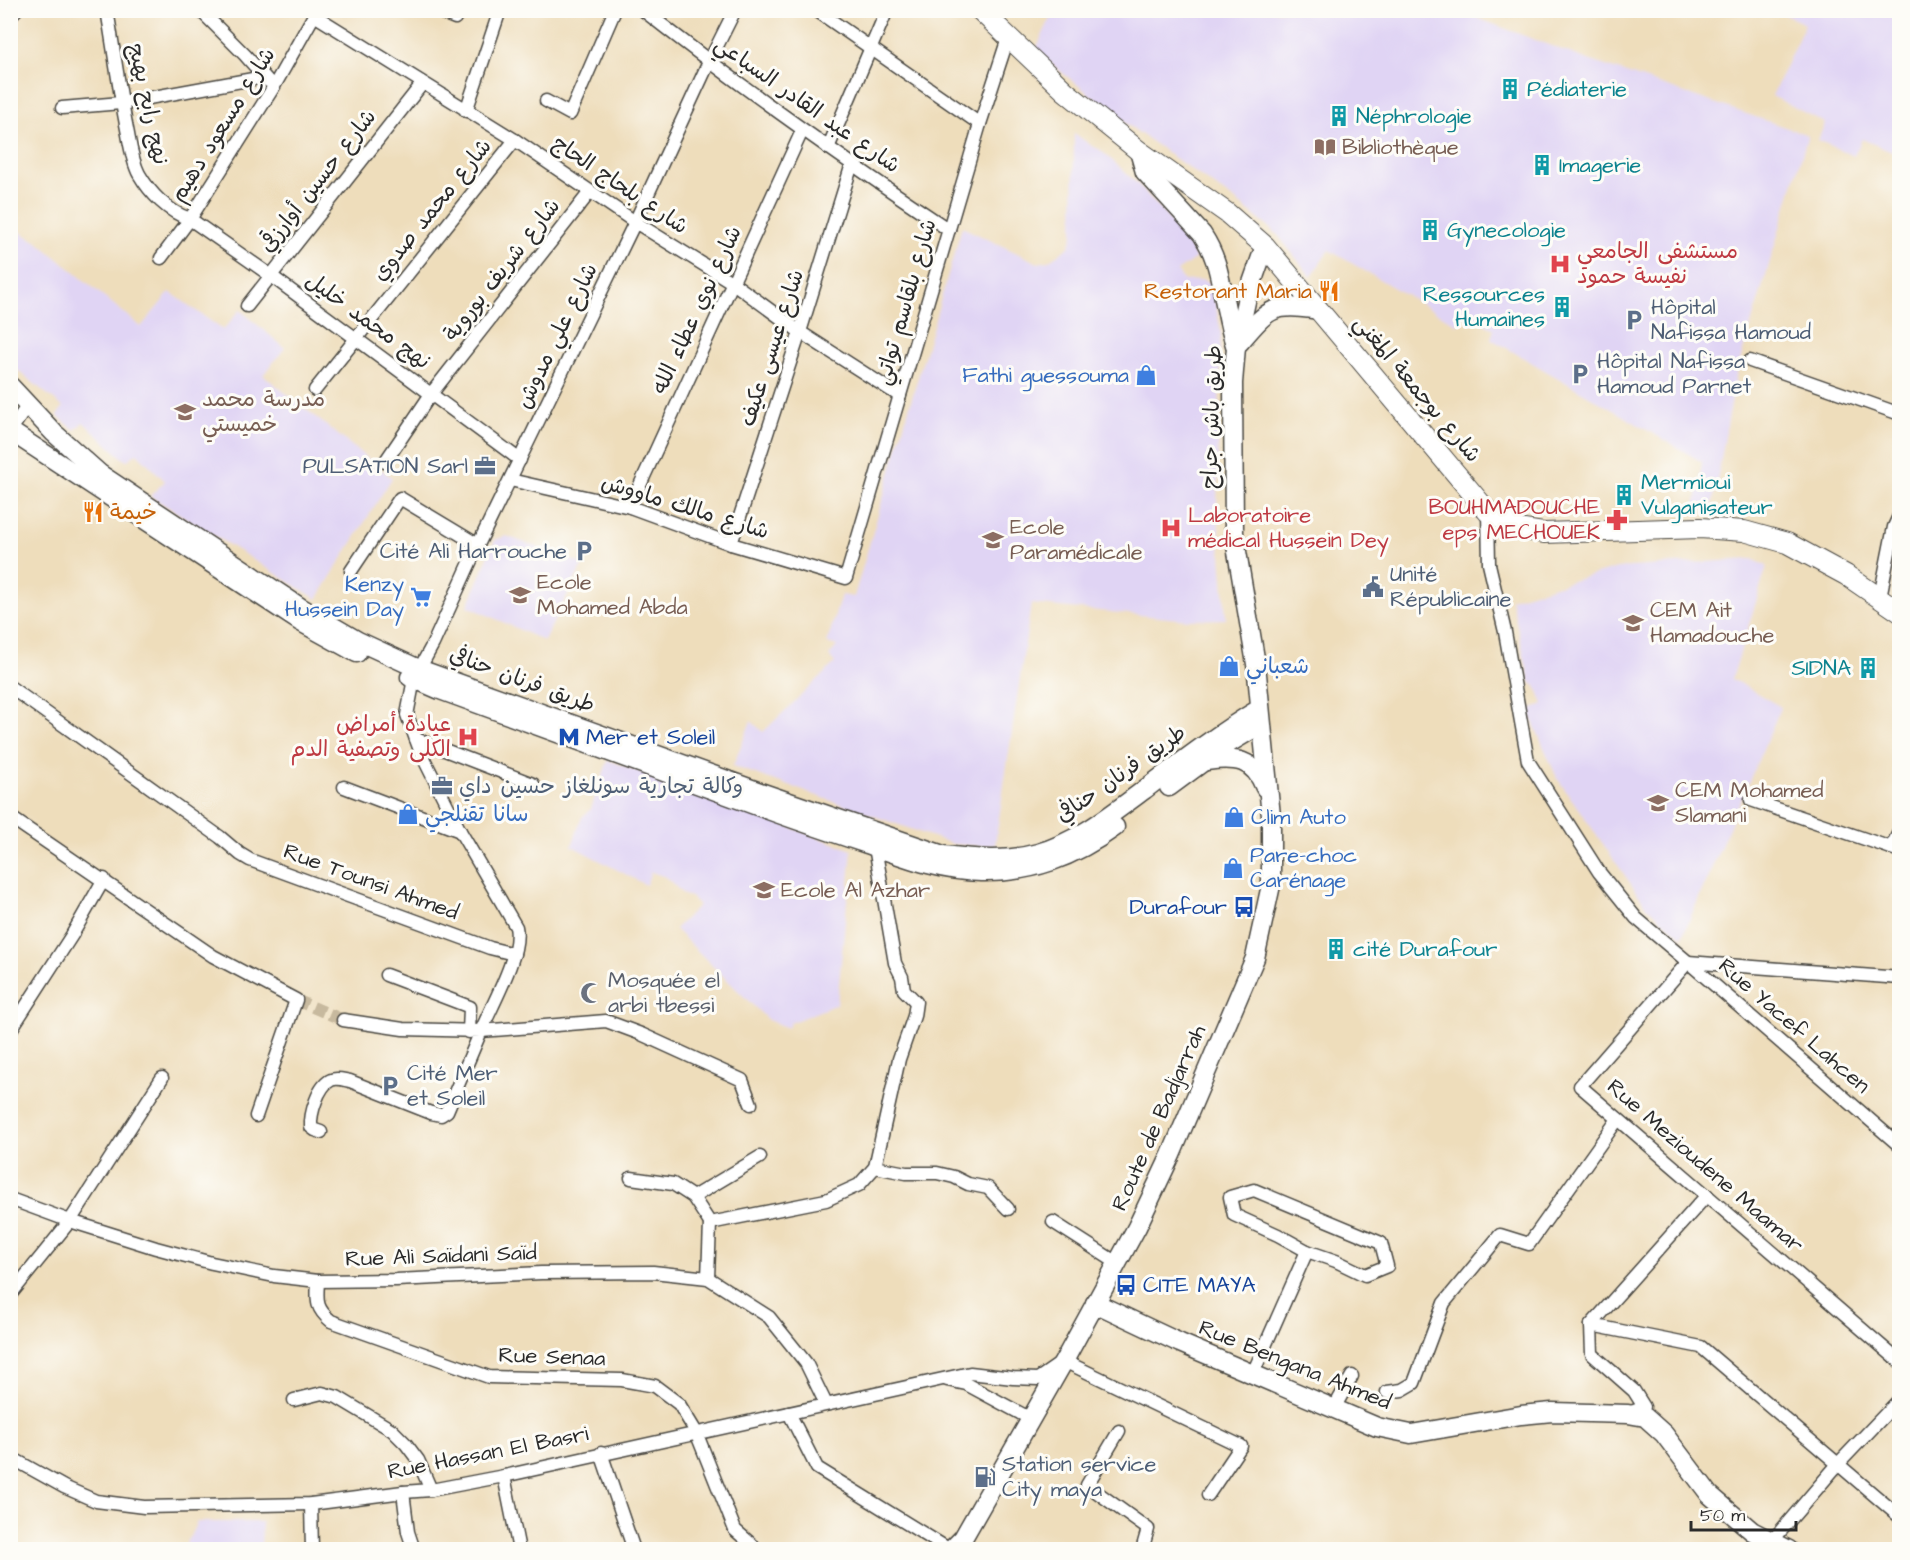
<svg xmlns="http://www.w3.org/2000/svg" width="1910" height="1560" font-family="'Architects Daughter','Playpen Sans Arabic',sans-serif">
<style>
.built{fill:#e0d4f4}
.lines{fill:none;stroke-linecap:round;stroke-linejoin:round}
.street-tunnel{stroke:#c7b99e;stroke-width:12;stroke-dasharray:12 6;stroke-linecap:butt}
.street-casing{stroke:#484641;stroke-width:15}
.secondary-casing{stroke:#484641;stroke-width:21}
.primary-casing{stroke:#484641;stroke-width:22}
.street{stroke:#fff;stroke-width:12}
.secondary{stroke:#fff;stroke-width:18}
.primary{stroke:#fff;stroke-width:20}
.labels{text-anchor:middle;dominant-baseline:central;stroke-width:6;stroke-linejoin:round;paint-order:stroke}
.culture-label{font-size:22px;fill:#0d838f;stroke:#fdfcf7;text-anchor:start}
.street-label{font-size:22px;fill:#2b2b2b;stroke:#fdfcf7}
.education-label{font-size:22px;fill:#785e54;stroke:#fdfcf7;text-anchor:start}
.health-label{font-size:22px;fill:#be3a42;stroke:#fdfcf7;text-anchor:start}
.food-label{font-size:22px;fill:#c56008;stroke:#fdfcf7;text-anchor:end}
.service-label{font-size:22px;fill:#4e5e75;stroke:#fdfcf7;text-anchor:start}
.shop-label{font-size:22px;fill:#366cbe;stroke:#fdfcf7;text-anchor:start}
.transit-label{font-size:22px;fill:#164399;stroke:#fdfcf7;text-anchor:start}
.worship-label{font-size:22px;fill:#5b616d;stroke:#fdfcf7;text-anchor:start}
</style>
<rect width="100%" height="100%" fill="#fdfcf7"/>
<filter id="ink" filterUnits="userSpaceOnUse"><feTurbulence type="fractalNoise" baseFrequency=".0167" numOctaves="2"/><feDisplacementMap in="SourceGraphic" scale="12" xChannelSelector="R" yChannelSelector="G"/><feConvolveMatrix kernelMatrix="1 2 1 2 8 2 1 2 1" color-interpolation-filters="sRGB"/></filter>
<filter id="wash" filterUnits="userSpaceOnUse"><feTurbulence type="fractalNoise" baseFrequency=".008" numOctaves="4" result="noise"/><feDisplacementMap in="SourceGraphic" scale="24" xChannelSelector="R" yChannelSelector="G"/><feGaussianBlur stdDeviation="1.35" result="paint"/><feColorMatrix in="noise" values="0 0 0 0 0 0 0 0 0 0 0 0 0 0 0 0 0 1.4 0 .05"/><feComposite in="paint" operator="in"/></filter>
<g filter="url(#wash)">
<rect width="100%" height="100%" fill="#edb"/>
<g class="built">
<path d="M1054,11H1479L1477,18L1588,60L1808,135L1737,371L1712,508H1695L1702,462L1491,339L1494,329L1464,313L1458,325L1329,250L1311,277L1277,234L1236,201L1128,125L1035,51Z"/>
<path d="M1777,11H1899V155L1862,139L1854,156L1818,140L1825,123L1772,96L1805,24Z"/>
<path d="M1074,133L1093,147L1099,149L1115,163L1139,185L1185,237L1196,258L1177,271L1184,281L1203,280L1212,285L1221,332L1217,504L1226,619L1188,620L1031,604L995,845L979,846L953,844L733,766L751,721L763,732L835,663L829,656L837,646L827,643L841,595L854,597L962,227L1038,263L1048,261L1069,247L1073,235Z"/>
<path d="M11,226L40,244L141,327L170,292L223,330L240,310L285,348L263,375L392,478L317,599L150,496L165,481L137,453L126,461L83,422L75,430L57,416L63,407L11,365Z"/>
<path d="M506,536L583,564L544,641L468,606L495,540Z"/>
<path d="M1752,559L1767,566L1732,679L1781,707L1682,937L1647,907L1557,778L1528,710L1543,704L1536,686L1530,682L1511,599L1617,568Z"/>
<path d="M608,760L852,850L837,1004L790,1023L788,1028L768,1020L675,929L699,905L691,897L684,895L666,877L651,872L646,885L572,846L582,817L591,809Z"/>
<path d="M197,1522H262L261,1549H184Z"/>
</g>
</g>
<g filter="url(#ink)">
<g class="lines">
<path class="street-tunnel" d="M296,1000L343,1020"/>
<defs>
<g id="street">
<path d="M107,10C114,50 119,90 127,129C130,144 132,161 139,174C150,193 168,212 190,219L270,275L520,460"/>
<path d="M200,10L245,55L268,81"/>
<path d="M435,10L455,18L458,10"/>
<path d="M643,10C742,88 844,160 949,230"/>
<path d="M735,10L709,62L635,222L478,545L433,644L414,679L407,715L421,753L460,831L516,927C522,953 492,1005 481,1031L606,1021L641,1034L742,1080L751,1104"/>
<path d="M816,10L980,124"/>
<path d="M314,15L515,140L635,222L733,283L800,332L900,396"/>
<path d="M10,16L16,10"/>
<path d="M546,101L570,114L615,10"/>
<path d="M62,108L121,103L264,77"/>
<path d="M466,111L500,10"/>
<path d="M828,148L887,10"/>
<path d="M161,258L190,219L273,88L317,10"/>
<path d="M247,306L422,84"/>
<path d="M1750,361L1900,414"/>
<path d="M315,390L515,140"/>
<path d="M10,431L28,405"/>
<path d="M385,462L431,394L590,192"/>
<path d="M510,480L630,507L731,544L846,578L980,124L1008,38"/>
<path d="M630,507L802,131"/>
<path d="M1488,512L1489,564L1505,632L1528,761L1599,872L1636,918L1688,962L1900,1146"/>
<path d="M731,544L800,332L852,164"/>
<path d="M351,571L400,498L478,545"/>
<path d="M1880,597L1894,527L1900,514"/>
<path d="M10,687L220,837L240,854L250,860L490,948L514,954"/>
<path d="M416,739L533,784"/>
<path d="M344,787L460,831"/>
<path d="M1751,800L1900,851"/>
<path d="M10,817L213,956L296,1000L256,1116"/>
<path d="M1891,848L1900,830"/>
<path d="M1688,962L1580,1086L1900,1362"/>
<path d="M1688,962L1900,978"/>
<path d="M386,975L470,1007L469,1032"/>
<path d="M10,1031L72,935L104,879"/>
<path d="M321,1132L315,1130L311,1127C310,1114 318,1086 331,1080C337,1077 344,1080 350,1081L431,1113L441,1115L447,1111L481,1031L403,1029L343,1020"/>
<path d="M875,1167L906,1173H937L954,1177L968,1184L988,1188L1008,1209"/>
<path d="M631,1178L673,1184L693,1197L710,1223L826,1200L859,1185L875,1167L899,1059L914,1016L916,1002L904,990L902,977L895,963L875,847"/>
<path d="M1254,1190L1381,1243L1387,1266L1365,1275L1336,1261L1307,1251L1278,1235L1234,1215L1230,1197Z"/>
<path d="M1707,1195L1591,1325L1701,1347L1900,1517"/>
<path d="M693,1197L760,1157"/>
<path d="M10,1199L70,1221L156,1248L212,1263L274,1276L318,1281L396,1280L541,1273L653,1272L708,1278L769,1317L806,1363L826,1404"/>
<path d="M1053,1222L1117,1263"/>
<path d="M708,1278L710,1223"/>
<path d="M318,1281C317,1300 315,1308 331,1321L489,1377L622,1380L655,1386L679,1404L696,1432L735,1530L758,1550"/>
<path d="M10,1295L70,1221L162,1078"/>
<path d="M1591,1325L1592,1354L1634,1391L1644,1407L1629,1413"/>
<path d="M1253,1373L1307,1251"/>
<path d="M947,1380L966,1384L1031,1419"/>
<path d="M1387,1392L1402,1390L1414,1383L1444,1303L1500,1235L1529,1244L1618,1119"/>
<path d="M294,1400L322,1393L337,1397L392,1430L406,1444L418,1460L431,1490"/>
<path d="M1333,1410L1352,1376"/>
<path d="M789,1413L817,1468L950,1550"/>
<path d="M1119,1431L1087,1485L1148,1529L1142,1550"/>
<path d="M601,1453L634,1550"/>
<path d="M10,1457L64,1487L96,1501L144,1507L311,1504L403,1492L431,1490L504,1476L970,1373L1013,1378L1038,1379L1064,1361L1241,1446L1208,1495"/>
<path d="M504,1476L519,1550"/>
<path d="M403,1492L408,1532L414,1550"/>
<path d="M311,1504L312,1550"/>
<path d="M1772,1541L1839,1463L1900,1399"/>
</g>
<g id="secondary">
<path d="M1139,151L1145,172L1202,234C1220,261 1220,283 1227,313C1229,324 1232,335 1235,345"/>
<path d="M1239,343C1269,308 1272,303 1319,310"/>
<path d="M10,386L54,433L100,474L300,607L358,641L419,669L760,792L943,855C975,859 1007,862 1038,853C1079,841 1110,815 1144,790C1181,762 1219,733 1259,709"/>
<path d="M10,431L299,621L357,653"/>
<path d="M410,677L440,690C550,730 659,770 768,810C801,822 834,833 867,844C904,857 940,871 981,872C1032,873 1074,857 1115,827"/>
<path d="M1206,761C1235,757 1254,758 1265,788"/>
<path d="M1169,787L1226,745L1261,724"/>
<path d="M1095,1303L1180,1343L1377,1427L1411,1434L1521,1415L1552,1412L1628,1414L1645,1417L1664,1434L1710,1495L1752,1531L1789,1550"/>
<path d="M951,1550L963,1538L1064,1361L1137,1227L1171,1155L1255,958L1271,885V816L1256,664L1234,534L1233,383L1236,347L1247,297L1265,246"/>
</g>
<path id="primary" d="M980,10L1065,91L1139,151L1227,213L1265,246L1488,512L1519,529L1544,533L1700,528L1744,531L1787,543L1846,575L1900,612"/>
</defs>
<use href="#street" class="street-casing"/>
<use href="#secondary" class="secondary-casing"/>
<use href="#primary" class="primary-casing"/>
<use href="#street" class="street"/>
<use href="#secondary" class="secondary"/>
<use href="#primary" class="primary"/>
</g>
</g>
<defs>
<symbol id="building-bare" viewBox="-9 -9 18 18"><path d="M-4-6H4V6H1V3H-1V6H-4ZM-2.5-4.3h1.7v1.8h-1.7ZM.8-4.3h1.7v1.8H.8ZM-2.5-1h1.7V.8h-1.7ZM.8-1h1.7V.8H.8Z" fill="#0f9aa8" stroke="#fdfcf7" stroke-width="2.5" paint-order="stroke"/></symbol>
<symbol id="library-bare" viewBox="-9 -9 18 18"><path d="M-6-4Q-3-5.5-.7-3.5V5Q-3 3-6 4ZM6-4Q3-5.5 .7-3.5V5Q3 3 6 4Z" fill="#8d6e63" stroke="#fdfcf7" stroke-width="2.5" paint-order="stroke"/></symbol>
<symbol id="hospital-bare" viewBox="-9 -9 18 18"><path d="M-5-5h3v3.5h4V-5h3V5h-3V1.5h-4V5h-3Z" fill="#e0444e" stroke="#fdfcf7" stroke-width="2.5" paint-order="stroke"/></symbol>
<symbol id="restaurant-bare" viewBox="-9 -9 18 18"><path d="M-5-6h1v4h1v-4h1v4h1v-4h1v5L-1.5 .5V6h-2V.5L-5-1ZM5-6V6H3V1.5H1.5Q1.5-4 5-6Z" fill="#e8710a" stroke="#fdfcf7" stroke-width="2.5" paint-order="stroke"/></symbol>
<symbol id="parking-bare" viewBox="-9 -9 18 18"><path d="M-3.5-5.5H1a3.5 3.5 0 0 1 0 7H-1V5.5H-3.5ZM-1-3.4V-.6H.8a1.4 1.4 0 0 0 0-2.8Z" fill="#5c6f8a" stroke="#fdfcf7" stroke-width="2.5" paint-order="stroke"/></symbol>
<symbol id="shop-bare" viewBox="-9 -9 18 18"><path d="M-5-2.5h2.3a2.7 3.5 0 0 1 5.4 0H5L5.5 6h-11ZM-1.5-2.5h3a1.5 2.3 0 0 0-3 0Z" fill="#3f7fe0" stroke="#fdfcf7" stroke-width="2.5" paint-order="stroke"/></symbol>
<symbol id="school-bare" viewBox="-9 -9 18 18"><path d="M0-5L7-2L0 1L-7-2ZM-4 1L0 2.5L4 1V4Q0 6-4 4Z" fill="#8d6e63" stroke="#fdfcf7" stroke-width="2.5" paint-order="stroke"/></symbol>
<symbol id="office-bare" viewBox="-9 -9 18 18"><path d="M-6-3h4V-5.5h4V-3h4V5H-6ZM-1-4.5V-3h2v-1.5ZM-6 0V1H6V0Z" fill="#5c6f8a" stroke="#fdfcf7" stroke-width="2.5" paint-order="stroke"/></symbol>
<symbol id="pharmacy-bare" viewBox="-9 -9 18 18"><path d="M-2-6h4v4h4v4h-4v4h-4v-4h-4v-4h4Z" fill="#e0444e" stroke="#fdfcf7" stroke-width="2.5" paint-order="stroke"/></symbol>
<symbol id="university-bare" viewBox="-9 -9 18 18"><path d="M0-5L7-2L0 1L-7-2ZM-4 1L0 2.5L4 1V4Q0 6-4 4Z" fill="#8d6e63" stroke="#fdfcf7" stroke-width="2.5" paint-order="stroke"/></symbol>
<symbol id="civic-bare" viewBox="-9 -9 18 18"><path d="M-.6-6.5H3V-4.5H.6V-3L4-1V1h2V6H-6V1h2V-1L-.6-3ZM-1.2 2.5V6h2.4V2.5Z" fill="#5c6f8a" stroke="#fdfcf7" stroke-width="2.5" paint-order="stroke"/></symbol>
<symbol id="supermarket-bare" viewBox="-9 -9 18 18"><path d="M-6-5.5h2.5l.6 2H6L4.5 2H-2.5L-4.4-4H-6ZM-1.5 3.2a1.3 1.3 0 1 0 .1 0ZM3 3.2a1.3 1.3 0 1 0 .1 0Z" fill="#3f7fe0" stroke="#fdfcf7" stroke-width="2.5" paint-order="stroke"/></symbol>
<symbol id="metro-bare" viewBox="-9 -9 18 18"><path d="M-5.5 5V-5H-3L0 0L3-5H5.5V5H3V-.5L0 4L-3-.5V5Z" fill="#1a4fb4" stroke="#fdfcf7" stroke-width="2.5" paint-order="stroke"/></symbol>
<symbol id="bus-bare" viewBox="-9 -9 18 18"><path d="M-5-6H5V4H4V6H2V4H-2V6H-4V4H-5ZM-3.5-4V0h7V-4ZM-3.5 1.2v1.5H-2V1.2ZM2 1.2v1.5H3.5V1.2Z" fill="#1a4fb4" stroke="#fdfcf7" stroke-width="2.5" paint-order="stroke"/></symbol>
<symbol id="mosque-bare" viewBox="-9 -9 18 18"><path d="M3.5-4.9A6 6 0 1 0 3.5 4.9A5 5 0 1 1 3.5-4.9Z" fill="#6b7280" stroke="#fdfcf7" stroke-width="2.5" paint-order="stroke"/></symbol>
<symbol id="fuel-bare" viewBox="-9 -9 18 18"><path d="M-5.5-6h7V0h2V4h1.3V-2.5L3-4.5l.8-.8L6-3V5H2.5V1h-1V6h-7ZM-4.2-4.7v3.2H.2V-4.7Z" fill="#5c6f8a" stroke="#fdfcf7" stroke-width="2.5" paint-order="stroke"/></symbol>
</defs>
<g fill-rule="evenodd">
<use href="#building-bare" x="1495" y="74" width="30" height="30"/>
<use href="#building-bare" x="1324" y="101" width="30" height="30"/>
<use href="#library-bare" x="1310" y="132" width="30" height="30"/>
<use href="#building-bare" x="1527" y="150" width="30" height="30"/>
<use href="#building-bare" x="1415" y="215" width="30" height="30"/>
<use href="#hospital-bare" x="1545" y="249" width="30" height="30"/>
<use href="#restaurant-bare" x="1314" y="276" width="30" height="30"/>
<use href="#building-bare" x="1547" y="292" width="30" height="30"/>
<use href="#parking-bare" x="1619" y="305" width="30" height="30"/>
<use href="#parking-bare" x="1565" y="359" width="30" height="30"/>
<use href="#shop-bare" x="1131" y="360" width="30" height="30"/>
<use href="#school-bare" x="170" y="397" width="30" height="30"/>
<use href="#office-bare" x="470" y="451" width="30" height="30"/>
<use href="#building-bare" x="1609" y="480" width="30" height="30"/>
<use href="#restaurant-bare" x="78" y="497" width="30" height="30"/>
<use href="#pharmacy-bare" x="1602" y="505" width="30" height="30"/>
<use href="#hospital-bare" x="1156" y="513" width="30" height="30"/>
<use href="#university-bare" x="978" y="525" width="30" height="30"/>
<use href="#parking-bare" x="569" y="536" width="30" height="30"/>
<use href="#civic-bare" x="1358" y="572" width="30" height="30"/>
<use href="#school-bare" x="505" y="580" width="30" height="30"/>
<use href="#supermarket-bare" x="406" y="582" width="30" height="30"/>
<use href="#school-bare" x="1618" y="608" width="30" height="30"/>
<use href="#shop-bare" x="1214" y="651" width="30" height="30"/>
<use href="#building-bare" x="1853" y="653" width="30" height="30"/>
<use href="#hospital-bare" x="453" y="722" width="30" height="30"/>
<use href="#metro-bare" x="554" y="722" width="30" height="30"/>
<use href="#office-bare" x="427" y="771" width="30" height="30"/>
<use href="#school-bare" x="1643" y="788" width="30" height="30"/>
<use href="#shop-bare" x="393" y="799" width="30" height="30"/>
<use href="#shop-bare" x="1219" y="802" width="30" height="30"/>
<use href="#shop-bare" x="1218" y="853" width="30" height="30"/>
<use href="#school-bare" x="749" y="875" width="30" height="30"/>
<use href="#bus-bare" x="1229" y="892" width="30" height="30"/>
<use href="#building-bare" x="1321" y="934" width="30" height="30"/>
<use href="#mosque-bare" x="576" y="978" width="30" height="30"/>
<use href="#parking-bare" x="375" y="1071" width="30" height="30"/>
<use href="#bus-bare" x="1111" y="1270" width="30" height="30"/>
<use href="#fuel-bare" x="970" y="1462" width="30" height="30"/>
</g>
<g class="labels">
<g class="culture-label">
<text x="1527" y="89">Pédiaterie</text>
<text x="1356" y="116">Néphrologie</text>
<text x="1559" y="165">Imagerie</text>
<text x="1447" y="230">Gynecologie</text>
<text x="1545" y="294" text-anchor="end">Ressources<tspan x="1545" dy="25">Humaines</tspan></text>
<text x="1641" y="482">Mermioui<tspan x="1641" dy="25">Vulganisateur</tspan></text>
<text x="1851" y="668" text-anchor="end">SIDNA</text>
<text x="1353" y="949">cité Durafour</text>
</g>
<g class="street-label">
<text transform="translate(148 104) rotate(78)">نهج رابح بهيج</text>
<text transform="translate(807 105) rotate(35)">شارع عبد القادر السباعي</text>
<text transform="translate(223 125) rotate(-58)">شارع مسعود دهيم</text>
<text transform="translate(318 181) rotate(-52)">شارع حسين أوارزقي</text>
<text transform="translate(620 185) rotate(34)">شارع بلحاج الحاج</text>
<text transform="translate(432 210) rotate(-51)">شارع محمد صدوي</text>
<text transform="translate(502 270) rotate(-52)">شارع شريف بوروية</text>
<text transform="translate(906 302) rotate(-74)">شارع بلقاسم تواتي</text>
<text transform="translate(697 310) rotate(-65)">شارع نوي عطاء الله</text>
<text transform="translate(368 321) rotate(36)">نهج محمد خليل</text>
<text transform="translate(557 336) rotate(-64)">شارع علي مدوش</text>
<text transform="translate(772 348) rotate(-72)">شارع عيسى عكيف</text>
<text transform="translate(1417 389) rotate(50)">شارع بوجمعة المغني</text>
<text transform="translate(1212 417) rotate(-88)">طريق باش جراح</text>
<text transform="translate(685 507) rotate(17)">شارع مالك ماووش</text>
<text transform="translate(522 680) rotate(20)">طريق فرنان حنافي</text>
<text transform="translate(1121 774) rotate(-35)">طريق فرنان حنافي</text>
<text transform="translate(371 882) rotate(20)">Rue Tounsi Ahmed</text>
<text transform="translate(1794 1026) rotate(41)">Rue Yacef Lahcen</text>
<text transform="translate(1159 1118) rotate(-66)">Route de Badjarrah</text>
<text transform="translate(1705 1166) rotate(41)">Rue Mezioudene Maamar</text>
<text transform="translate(441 1256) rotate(-2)">Rue Ali Saïdani Saïd</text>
<text transform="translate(552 1357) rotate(2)">Rue Senaa</text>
<text transform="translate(1295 1365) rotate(22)">Rue Bengana Ahmed</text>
<text transform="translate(488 1453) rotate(-11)">Rue Hassan El Basri</text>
</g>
<g class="education-label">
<text x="1342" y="147">Bibliothèque</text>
<text x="202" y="399">مدرسة محمد<tspan x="202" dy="25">خميستي</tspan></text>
<text x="1010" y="527">Ecole<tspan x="1010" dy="25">Paramédicale</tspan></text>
<text x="537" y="582">Ecole<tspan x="537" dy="25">Mohamed Abda</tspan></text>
<text x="1650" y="610">CEM Ait<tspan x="1650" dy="25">Hamadouche</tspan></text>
<text x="1675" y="790">CEM Mohamed<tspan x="1675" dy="25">Slamani</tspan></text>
<text x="781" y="890">Ecole Al Azhar</text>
</g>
<g class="health-label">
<text x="1577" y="251">مستشفى الجامعي<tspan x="1577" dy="25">نفيسة حمود</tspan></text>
<text x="1600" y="507" text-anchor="end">BOUHMADOUCHE<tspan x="1600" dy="25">eps MECHOUEK</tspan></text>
<text x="1188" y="515">Laboratoire<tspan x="1188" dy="25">médical Hussein Dey</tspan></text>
<text x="451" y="724" text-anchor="end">عيادة أمراض<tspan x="451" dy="25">الكلى وتصفية الدم</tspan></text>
</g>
<g class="food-label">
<text x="1312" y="291">Restorant Maria</text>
<text x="110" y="512" text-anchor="start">خيمة</text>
</g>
<g class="service-label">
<text x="1651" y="307">Hôpital<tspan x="1651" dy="25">Nafissa Hamoud</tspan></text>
<text x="1597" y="361">Hôpital Nafissa<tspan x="1597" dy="25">Hamoud Parnet</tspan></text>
<text x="468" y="466" text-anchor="end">PULSATION Sarl</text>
<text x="567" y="551" text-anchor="end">Cité Ali Harrouche</text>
<text x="1390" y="574">Unité<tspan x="1390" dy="25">Républicaine</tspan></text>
<text x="459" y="786">وكالة تجارية سونلغاز حسين داي</text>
<text x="407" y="1073">Cité Mer<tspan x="407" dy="25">et Soleil</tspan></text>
<text x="1002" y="1464">Station service<tspan x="1002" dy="25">City maya</tspan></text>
</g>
<g class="shop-label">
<text x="1129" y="375" text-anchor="end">Fathi guessouma</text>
<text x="404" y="584" text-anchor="end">Kenzy<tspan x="404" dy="25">Hussein Day</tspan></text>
<text x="1246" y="666">شعباني</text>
<text x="425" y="814">سانا تقنلجي</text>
<text x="1251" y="817">Clim Auto</text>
<text x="1250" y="855">Pare-choc<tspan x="1250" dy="25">Carénage</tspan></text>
</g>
<g class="transit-label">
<text x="586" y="737">Mer et Soleil</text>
<text x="1227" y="907" text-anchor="end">Durafour</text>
<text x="1143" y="1285">CITE MAYA</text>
</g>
<g class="worship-label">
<text x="608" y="980">Mosquée el<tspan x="608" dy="25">arbi tbessi</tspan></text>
</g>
</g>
<rect width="1910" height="1560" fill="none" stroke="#fdfcf7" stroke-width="36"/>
<path d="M1691 1521v9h105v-9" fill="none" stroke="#2b2b2b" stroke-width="3"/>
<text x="1700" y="1521" font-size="18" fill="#2b2b2b" stroke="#fdfcf7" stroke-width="4.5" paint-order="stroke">50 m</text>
</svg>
